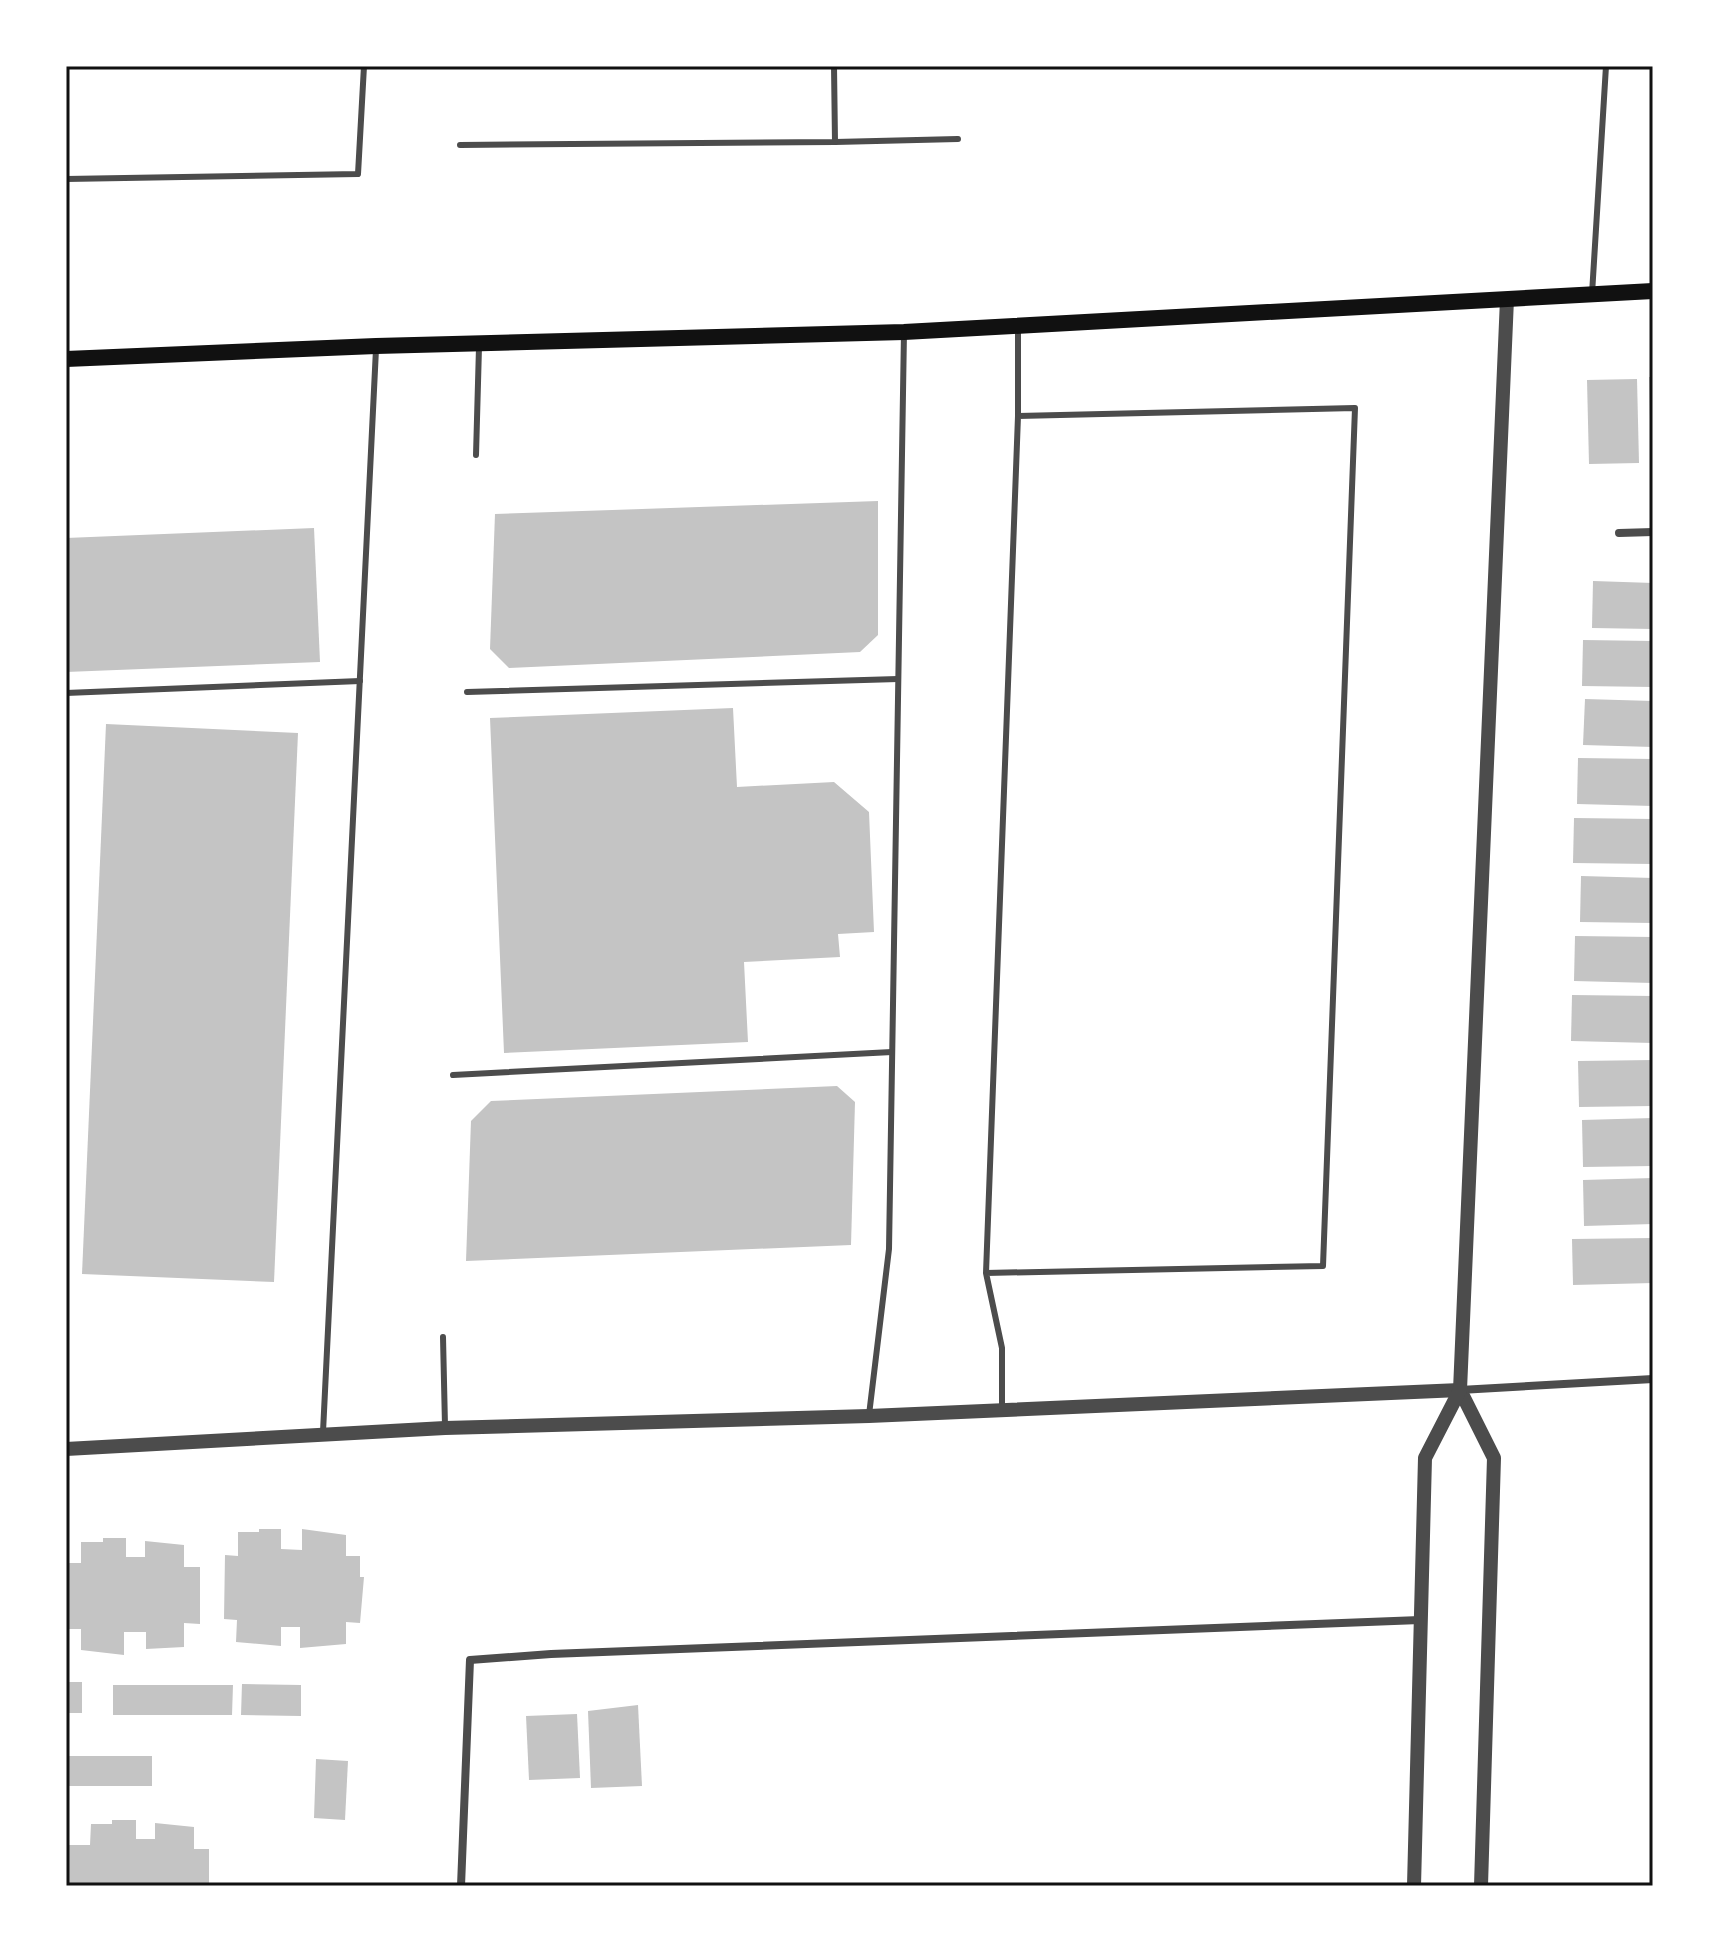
<svg xmlns="http://www.w3.org/2000/svg" width="1719" height="1952" font-family="'Sofia Sans Condensed',sans-serif">
<style>
.building{fill:#c4c4c4}
.lines{fill:none;stroke-linecap:round;stroke-linejoin:round}
.service{stroke:#4c4c4c;stroke-width:6}
.minor{stroke:#4c4c4c;stroke-width:8}
.tertiary{stroke:#4c4c4c;stroke-width:14}
.secondary{stroke:#111;stroke-width:16}
.neatline{fill:none;stroke:#111;stroke-width:3}
</style>
<rect width="100%" height="100%" fill="#fff"/>
<g class="building">
<path d="M1649,377H1653V420H1650Z"/>
<path d="M1637,379L1639,463L1589,464L1587,380Z"/>
<path d="M878,501V635L860,652L509,668L490,649L495,514Z"/>
<path d="M314,528L320,662L66,672V538Z"/>
<path d="M1593,581L1653,583V629L1592,628Z"/>
<path d="M1583,640L1653,641V687L1582,686Z"/>
<path d="M1585,699L1653,701V747L1583,745Z"/>
<path d="M733,708L737,787L834,782L869,812L874,932L838,934L840,957L744,962L748,1042L504,1053L490,718Z"/>
<path d="M106,724L298,733L274,1282L82,1274Z"/>
<path d="M1578,758L1653,759V806L1577,804Z"/>
<path d="M1574,818L1653,819V864L1573,863Z"/>
<path d="M1581,876L1653,878V923L1580,922Z"/>
<path d="M1575,936L1653,937V983L1574,981Z"/>
<path d="M1572,995L1653,996V1043L1571,1041Z"/>
<path d="M1653,1060V1106L1579,1107L1578,1061Z"/>
<path d="M837,1086L855,1102L851,1245L466,1261L471,1121L491,1101Z"/>
<path d="M1653,1118V1166L1583,1167L1582,1120Z"/>
<path d="M1653,1178V1224L1584,1226L1583,1180Z"/>
<path d="M1653,1238V1283L1573,1285L1572,1239Z"/>
<path d="M259,1529H281V1549L302,1550V1529L346,1535V1556H360V1577H364L360,1623L346,1622V1644L300,1648V1627H281V1646L236,1642L237,1620L224,1619L225,1555L238,1556V1532H259Z"/>
<path d="M103,1538H126V1557H145V1541L184,1545V1567H200V1624L184,1623V1647L146,1649V1632H124V1655L81,1650V1629H66V1563H81V1542H103Z"/>
<rect x="66" y="1682" width="16" height="31"/>
<path d="M242,1684L301,1685V1716L241,1715Z"/>
<path d="M113,1685H233L232,1715H113Z"/>
<path d="M638,1705L642,1786L591,1788L588,1711Z"/>
<path d="M577,1714L580,1778L529,1780L526,1716Z"/>
<rect x="66" y="1756" width="86" height="30"/>
<path d="M316,1759L348,1761L345,1820L314,1818Z"/>
<path d="M112,1820H136V1839H155V1823L194,1827V1849H209V1886H66V1845H90L91,1824H112Z"/>
</g>
<g class="lines">
<g class="service">
<path d="M835,142L958,139"/>
<path d="M460,145L835,142L834,66"/>
<path d="M66,179L358,174L364,66"/>
<path d="M1592,294L1606,66"/>
<path d="M1018,416V326"/>
<path d="M476,455L479,347"/>
<path d="M467,692L898,679"/>
<path d="M66,693L360,681"/>
<path d="M453,1075L892,1052"/>
<path d="M986,1273L1323,1266L1355,408L1018,416L986,1273L1002,1348V1410"/>
<path d="M443,1337L445,1426"/>
<path d="M869,1415L889,1249L904,332"/>
<path d="M323,1432L376,349"/>
</g>
<g class="minor">
<path d="M1619,533L1653,532"/>
<path d="M1460,1390L1653,1379"/>
<path d="M461,1886L470,1660L551,1654L1420,1620"/>
</g>
<g class="tertiary">
<path d="M1460,1390L1494,1458L1481,1886"/>
<path d="M66,1449L445,1428L869,1416L1460,1390"/>
<path d="M1414,1886L1425,1458L1460,1390L1507,299"/>
</g>
<path class="secondary" d="M66,359L376,346L904,332L1653,291"/>
</g>
<rect width="1719" height="1952" fill="none" stroke="#ffffff" stroke-width="136"/>
<rect x="68" y="68" width="1583" height="1816" class="neatline"/>
</svg>
